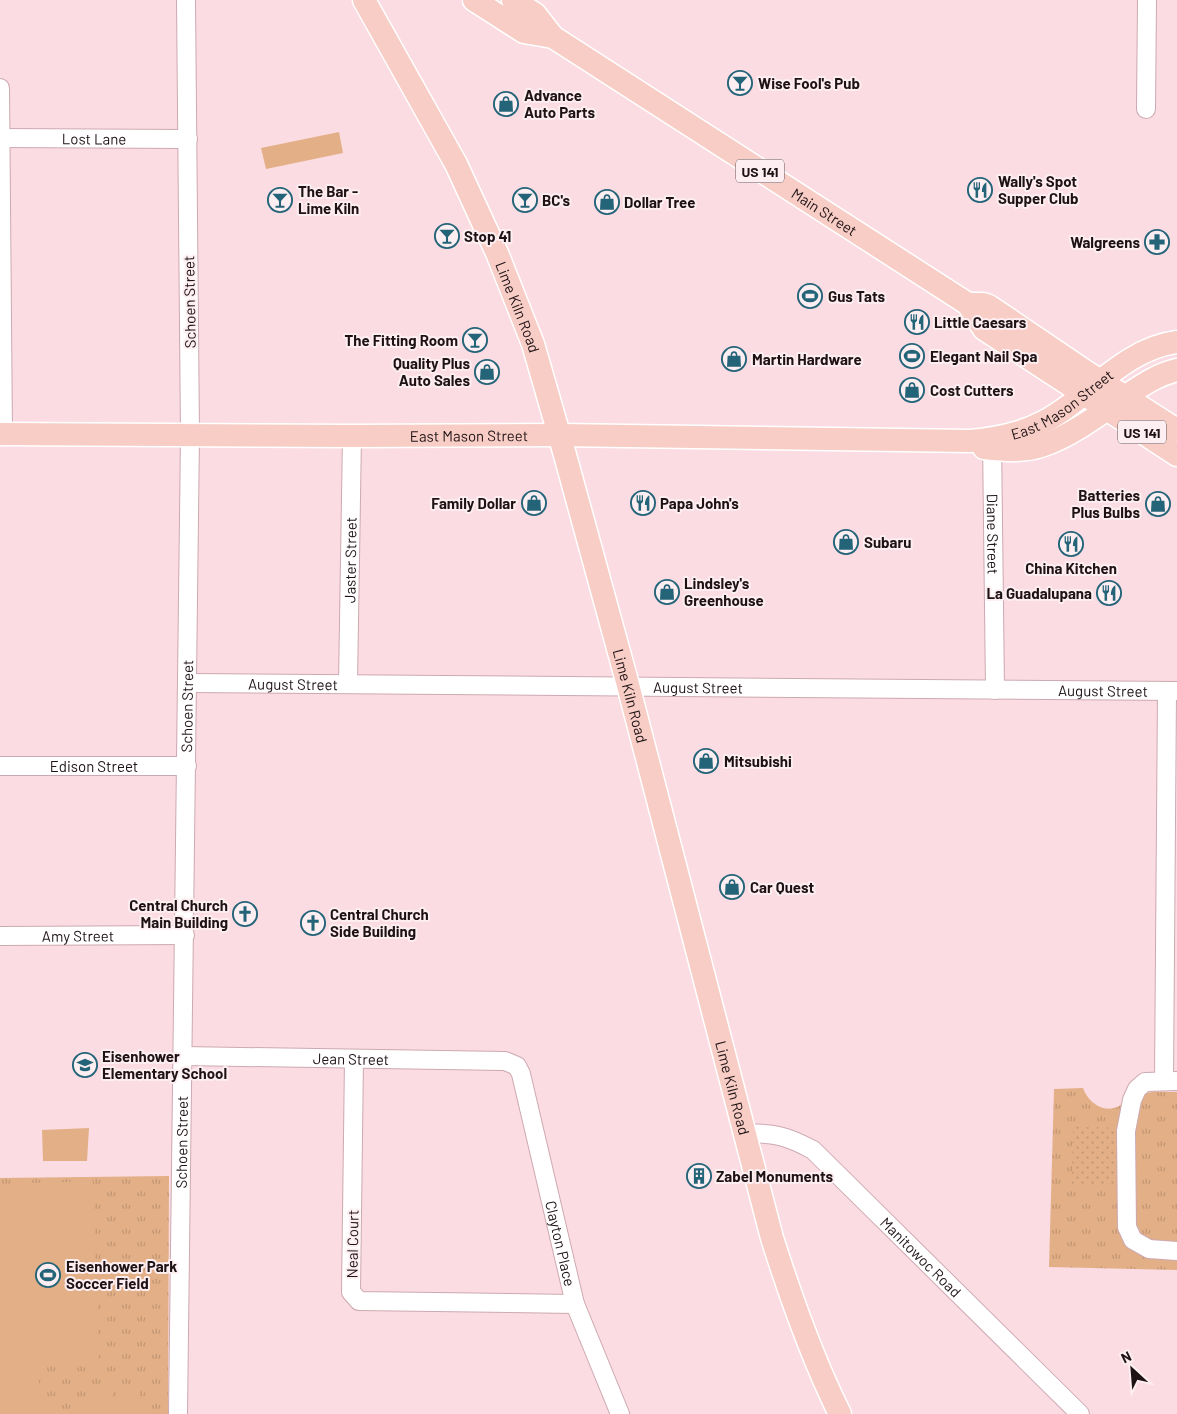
<svg xmlns="http://www.w3.org/2000/svg" width="1177" height="1414" font-family="Barlow,sans-serif">
<style>
.grass{fill:url(#grass-tufts)}
.garden{fill:url(#garden-dots)}
.pitch{fill:#e3af86}
.lines{fill:none;stroke-linecap:round;stroke-linejoin:round}
.minor-casing{stroke:#cda9b1;stroke-width:20}
.major-casing{stroke:#fff;stroke-width:25}
.minor{stroke:#fff;stroke-width:18}
.major{stroke:#f7cdc5;stroke-width:22}
.labels{text-anchor:middle;dominant-baseline:central;stroke-width:4;stroke-linejoin:round;paint-order:stroke}
.shield{fill:#fdeef1;stroke:#615457;stroke-width:1}
.shield-label{font-size:14px;font-weight:bold;fill:#1e1215}
.poi-label{font-size:15px;font-weight:bold;fill:#1e1215;stroke:#fdeef1;text-anchor:start}
.street-label{font-size:15px;fill:#1e1215;stroke:#fdeef1}
</style>
<defs>
<pattern id="grass-tufts" width="24" height="20" patternUnits="userSpaceOnUse" patternTransform="scale(1.25)"><rect width="24" height="20" fill="#e3af86"/><path d="M3 7l-1-3M5 7V3M7 7l1-3M15 17l-1-3M17 17v-4M19 17l1-3" fill="none" stroke="#c29673"/></pattern>
<pattern id="garden-dots" width="8" height="8" patternUnits="userSpaceOnUse" patternTransform="scale(1.25)"><rect width="8" height="8" fill="#e3af86"/><path d="M2 2h.1M6 6h.1" fill="none" stroke="#c29673" stroke-width="1.8" stroke-linecap="round"/></pattern>
</defs>
<rect width="100%" height="100%" fill="#fbdce3"/>
<g class="grass">
<path d="M1083,1088C1088,1102 1102,1113 1117,1107C1127,1103 1134,1096 1145,1093C1155,1091 1167,1092 1177,1092V1270L1049,1267L1054,1089Z"/>
<path d="M169,1176L168,1414H0V1178Z"/>
</g>
<path class="garden" d="M1073,1127L1133,1128L1131,1187L1072,1185Z"/>
<g class="pitch">
<path d="M339,132L343,153L266,169L261,148Z"/>
<path d="M89,1128L87,1161H43L42,1130Z"/>
<path d="M93,1181L99,1365H28C41,1381 44,1393 45,1414H0V1184Z"/>
<rect x="92" y="1388" width="20" height="26"/>
<rect x="120" y="1389" width="19" height="25"/>
</g>
<g class="lines">
<defs>
<g id="minor">
<path d="M0,88L3,434"/>
<path d="M1146,109L1147,0"/>
<path id="s1" d="M0,138L188,139"/>
<path id="s2" d="M992,439L995,690"/>
<path id="s3" d="M188,683L1177,691"/>
<path id="s4" d="M348,684L352,436"/>
<path id="s5" d="M0,766H187"/>
<path id="s6" d="M0,936L185,935"/>
<path id="s7" d="M183,1056L505,1061L517,1066L521,1074L575,1304L620,1414"/>
<path d="M354,1059L351,1292L359,1301L575,1304"/>
<path d="M1164,1081L1167,691"/>
<path d="M1177,1081L1145,1082L1137,1089L1132,1100L1126,1131L1127,1227L1133,1240L1149,1249L1177,1251"/>
<path id="s8" d="M746,1134C773,1132 789,1137 813,1150L1080,1414"/>
<path id="s9" d="M178,1414L190,435L186,0"/>
</g>
<g id="major">
<path id="s10" d="M364,0L456,164L497,253L533,344L565,455L628,685L772,1238C791,1298 812,1358 840,1414"/>
<path d="M474,0L524,32L553,37"/>
<path id="s11" d="M513,0L535,14L553,37L968,304L984,329L1177,455"/>
<path d="M968,304H983L989,306L1088,373L1177,430"/>
<path id="s12" d="M0,434L352,436L559,435L970,441C1003,438 1033,431 1060,412C1097,387 1130,348 1177,342"/>
<path d="M984,448C1003,450 1023,452 1041,446C1069,437 1099,415 1123,398C1141,386 1156,375 1177,370"/>
</g>
</defs>
<use href="#minor" class="minor-casing"/>
<use href="#major" class="major-casing"/>
<use href="#minor" class="minor"/>
<use href="#major" class="major"/>
</g>
<defs>
<symbol id="bar-ring" viewBox="-11 -11 22 22"><circle r="9.5" fill="#fdeef1" stroke="#246479" stroke-width="1.5"/><path d="M-6-5H6L.8 .8V4.5H3.5V6h-7V4.5H-.8V.8Z" fill="#246479"/></symbol>
<symbol id="shop-ring" viewBox="-11 -11 22 22"><circle r="9.5" fill="#fdeef1" stroke="#246479" stroke-width="1.5"/><path d="M-5-2.5h2.3a2.7 3.5 0 0 1 5.4 0H5L5.5 6h-11ZM-1.5-2.5h3a1.5 2.3 0 0 0-3 0Z" fill="#246479"/></symbol>
<symbol id="restaurant-ring" viewBox="-11 -11 22 22"><circle r="9.5" fill="#fdeef1" stroke="#246479" stroke-width="1.5"/><path d="M-5-6h1v4h1v-4h1v4h1v-4h1v5L-1.5 .5V6h-2V.5L-5-1ZM5-6V6H3V1.5H1.5Q1.5-4 5-6Z" fill="#246479"/></symbol>
<symbol id="pharmacy-ring" viewBox="-11 -11 22 22"><circle r="9.5" fill="#fdeef1" stroke="#246479" stroke-width="1.5"/><path d="M-2-6h4v4h4v4h-4v4h-4v-4h-4v-4h4Z" fill="#246479"/></symbol>
<symbol id="stadium-ring" viewBox="-11 -11 22 22"><circle r="9.5" fill="#fdeef1" stroke="#246479" stroke-width="1.5"/><path d="M0-5a6.5 5 0 1 0 0 10a6.5 5 0 1 0 0-10ZM-3.5-1.8h7v3.6h-7Z" fill="#246479"/></symbol>
<symbol id="church-ring" viewBox="-11 -11 22 22"><circle r="9.5" fill="#fdeef1" stroke="#246479" stroke-width="1.5"/><path d="M-1.2-6h2.4v3.5h3.3v2.4h-3.3V6h-2.4V-.1h-3.3v-2.4h3.3Z" fill="#246479"/></symbol>
<symbol id="school-ring" viewBox="-11 -11 22 22"><circle r="9.5" fill="#fdeef1" stroke="#246479" stroke-width="1.5"/><path d="M0-5L7-2L0 1L-7-2ZM-4 1L0 2.5L4 1V4Q0 6-4 4Z" fill="#246479"/></symbol>
<symbol id="building-ring" viewBox="-11 -11 22 22"><circle r="9.5" fill="#fdeef1" stroke="#246479" stroke-width="1.5"/><path d="M-4-6H4V6H1V3H-1V6H-4ZM-2.5-4.3h1.7v1.8h-1.7ZM.8-4.3h1.7v1.8H.8ZM-2.5-1h1.7V.8h-1.7ZM.8-1h1.7V.8H.8Z" fill="#246479"/></symbol>
</defs>
<g fill-rule="evenodd">
<use href="#bar-ring" x="726" y="69" width="28" height="28"/>
<use href="#shop-ring" x="492" y="90" width="28" height="28"/>
<use href="#restaurant-ring" x="966" y="176" width="28" height="28"/>
<use href="#bar-ring" x="266" y="186" width="28" height="28"/>
<use href="#bar-ring" x="511" y="186" width="28" height="28"/>
<use href="#shop-ring" x="593" y="188" width="28" height="28"/>
<use href="#bar-ring" x="433" y="222" width="28" height="28"/>
<use href="#pharmacy-ring" x="1143" y="228" width="28" height="28"/>
<use href="#stadium-ring" x="796" y="282" width="28" height="28"/>
<use href="#restaurant-ring" x="903" y="308" width="28" height="28"/>
<use href="#bar-ring" x="461" y="326" width="28" height="28"/>
<use href="#stadium-ring" x="898" y="342" width="28" height="28"/>
<use href="#shop-ring" x="720" y="345" width="28" height="28"/>
<use href="#shop-ring" x="473" y="358" width="28" height="28"/>
<use href="#shop-ring" x="898" y="376" width="28" height="28"/>
<use href="#shop-ring" x="520" y="489" width="28" height="28"/>
<use href="#restaurant-ring" x="629" y="489" width="28" height="28"/>
<use href="#shop-ring" x="1144" y="490" width="28" height="28"/>
<use href="#shop-ring" x="832" y="528" width="28" height="28"/>
<use href="#restaurant-ring" x="1057" y="530" width="28" height="28"/>
<use href="#shop-ring" x="653" y="578" width="28" height="28"/>
<use href="#restaurant-ring" x="1095" y="579" width="28" height="28"/>
<use href="#shop-ring" x="692" y="747" width="28" height="28"/>
<use href="#shop-ring" x="718" y="873" width="28" height="28"/>
<use href="#church-ring" x="231" y="900" width="28" height="28"/>
<use href="#church-ring" x="299" y="909" width="28" height="28"/>
<use href="#school-ring" x="71" y="1051" width="28" height="28"/>
<use href="#building-ring" x="685" y="1162" width="28" height="28"/>
<use href="#stadium-ring" x="34" y="1261" width="28" height="28"/>
</g>
<g class="labels">
<g class="shield">
<rect x="736" y="159.5" width="48" height="23" rx="4"/>
<rect x="1118" y="420.5" width="48" height="23" rx="4"/>
</g>
<g class="shield-label">
<text x="760" y="171">US 141</text>
<text x="1142" y="432">US 141</text>
</g>
<g class="poi-label">
<text x="758" y="83">Wise Fool's Pub</text>
<text x="524" y="95">Advance<tspan x="524" dy="17">Auto Parts</tspan></text>
<text x="998" y="181">Wally's Spot<tspan x="998" dy="17">Supper Club</tspan></text>
<text x="298" y="191">The Bar -<tspan x="298" dy="17">Lime Kiln</tspan></text>
<text x="542" y="200">BC's</text>
<text x="624" y="202">Dollar Tree</text>
<text x="464" y="236">Stop 41</text>
<text x="1140" y="242" text-anchor="end">Walgreens</text>
<text x="828" y="296">Gus Tats</text>
<text x="934" y="322">Little Caesars</text>
<text x="458" y="340" text-anchor="end">The Fitting Room</text>
<text x="930" y="356">Elegant Nail Spa</text>
<text x="752" y="359">Martin Hardware</text>
<text x="470" y="363" text-anchor="end">Quality Plus<tspan x="470" dy="17">Auto Sales</tspan></text>
<text x="930" y="390">Cost Cutters</text>
<text x="1140" y="495" text-anchor="end">Batteries<tspan x="1140" dy="17">Plus Bulbs</tspan></text>
<text x="516" y="503" text-anchor="end">Family Dollar</text>
<text x="660" y="503">Papa John's</text>
<text x="864" y="542">Subaru</text>
<text x="1071" y="568" text-anchor="middle">China Kitchen</text>
<text x="684" y="583">Lindsley's<tspan x="684" dy="17">Greenhouse</tspan></text>
<text x="1092" y="593" text-anchor="end">La Guadalupana</text>
<text x="724" y="761">Mitsubishi</text>
<text x="750" y="887">Car Quest</text>
<text x="228" y="905" text-anchor="end">Central Church<tspan x="228" dy="17">Main Building</tspan></text>
<text x="330" y="914">Central Church<tspan x="330" dy="17">Side Building</tspan></text>
<text x="102" y="1056">Eisenhower<tspan x="102" dy="17">Elementary School</tspan></text>
<text x="716" y="1176">Zabel Monuments</text>
<text x="66" y="1266">Eisenhower Park<tspan x="66" dy="17">Soccer Field</tspan></text>
</g>
<g class="street-label">
<text stroke="none"><textPath href="#s1" startOffset="94">Lost Lane</textPath></text>
<text stroke="none"><textPath href="#s11" startOffset="378">Main Street</textPath></text>
<text transform="translate(189 302) rotate(-91)">Schoen Street</text>
<text stroke="none"><textPath href="#s10" startOffset="344">Lime Kiln Road</textPath></text>
<text stroke="none"><textPath href="#s12" startOffset="1071">East Mason Street</textPath></text>
<text stroke="none"><textPath href="#s12" startOffset="469">East Mason Street</textPath></text>
<text stroke="none"><textPath href="#s2" startOffset="95">Diane Street</textPath></text>
<text stroke="none"><textPath href="#s4" startOffset="124">Jaster Street</textPath></text>
<text stroke="none"><textPath href="#s3" startOffset="105">August Street</textPath></text>
<text stroke="none"><textPath href="#s3" startOffset="510">August Street</textPath></text>
<text stroke="none"><textPath href="#s3" startOffset="915">August Street</textPath></text>
<text stroke="none"><textPath href="#s10" startOffset="749">Lime Kiln Road</textPath></text>
<text stroke="none"><textPath href="#s9" startOffset="708">Schoen Street</textPath></text>
<text stroke="none"><textPath href="#s5" startOffset="94">Edison Street</textPath></text>
<text stroke="none"><textPath href="#s6" startOffset="78">Amy Street</textPath></text>
<text stroke="none"><textPath href="#s7" startOffset="168">Jean Street</textPath></text>
<text stroke="none"><textPath href="#s10" startOffset="1154">Lime Kiln Road</textPath></text>
<text stroke="none"><textPath href="#s9" startOffset="272">Schoen Street</textPath></text>
<text stroke="none"><textPath href="#s7" startOffset="518">Clayton Place</textPath></text>
<text transform="translate(352 1244) rotate(-89)">Neal Court</text>
<text stroke="none"><textPath href="#s8" startOffset="222">Manitowoc Road</textPath></text>
</g>
</g>
<g transform="translate(1132 1369) rotate(334)" stroke="#fdeef1" stroke-width="4" paint-order="stroke">
<path d="M0-4L9 19L0 12L-9 19Z" fill="#1e1215"/>
<text y="-8" font-size="14" font-weight="bold" text-anchor="middle" fill="#1e1215">N</text>
</g>
</svg>
